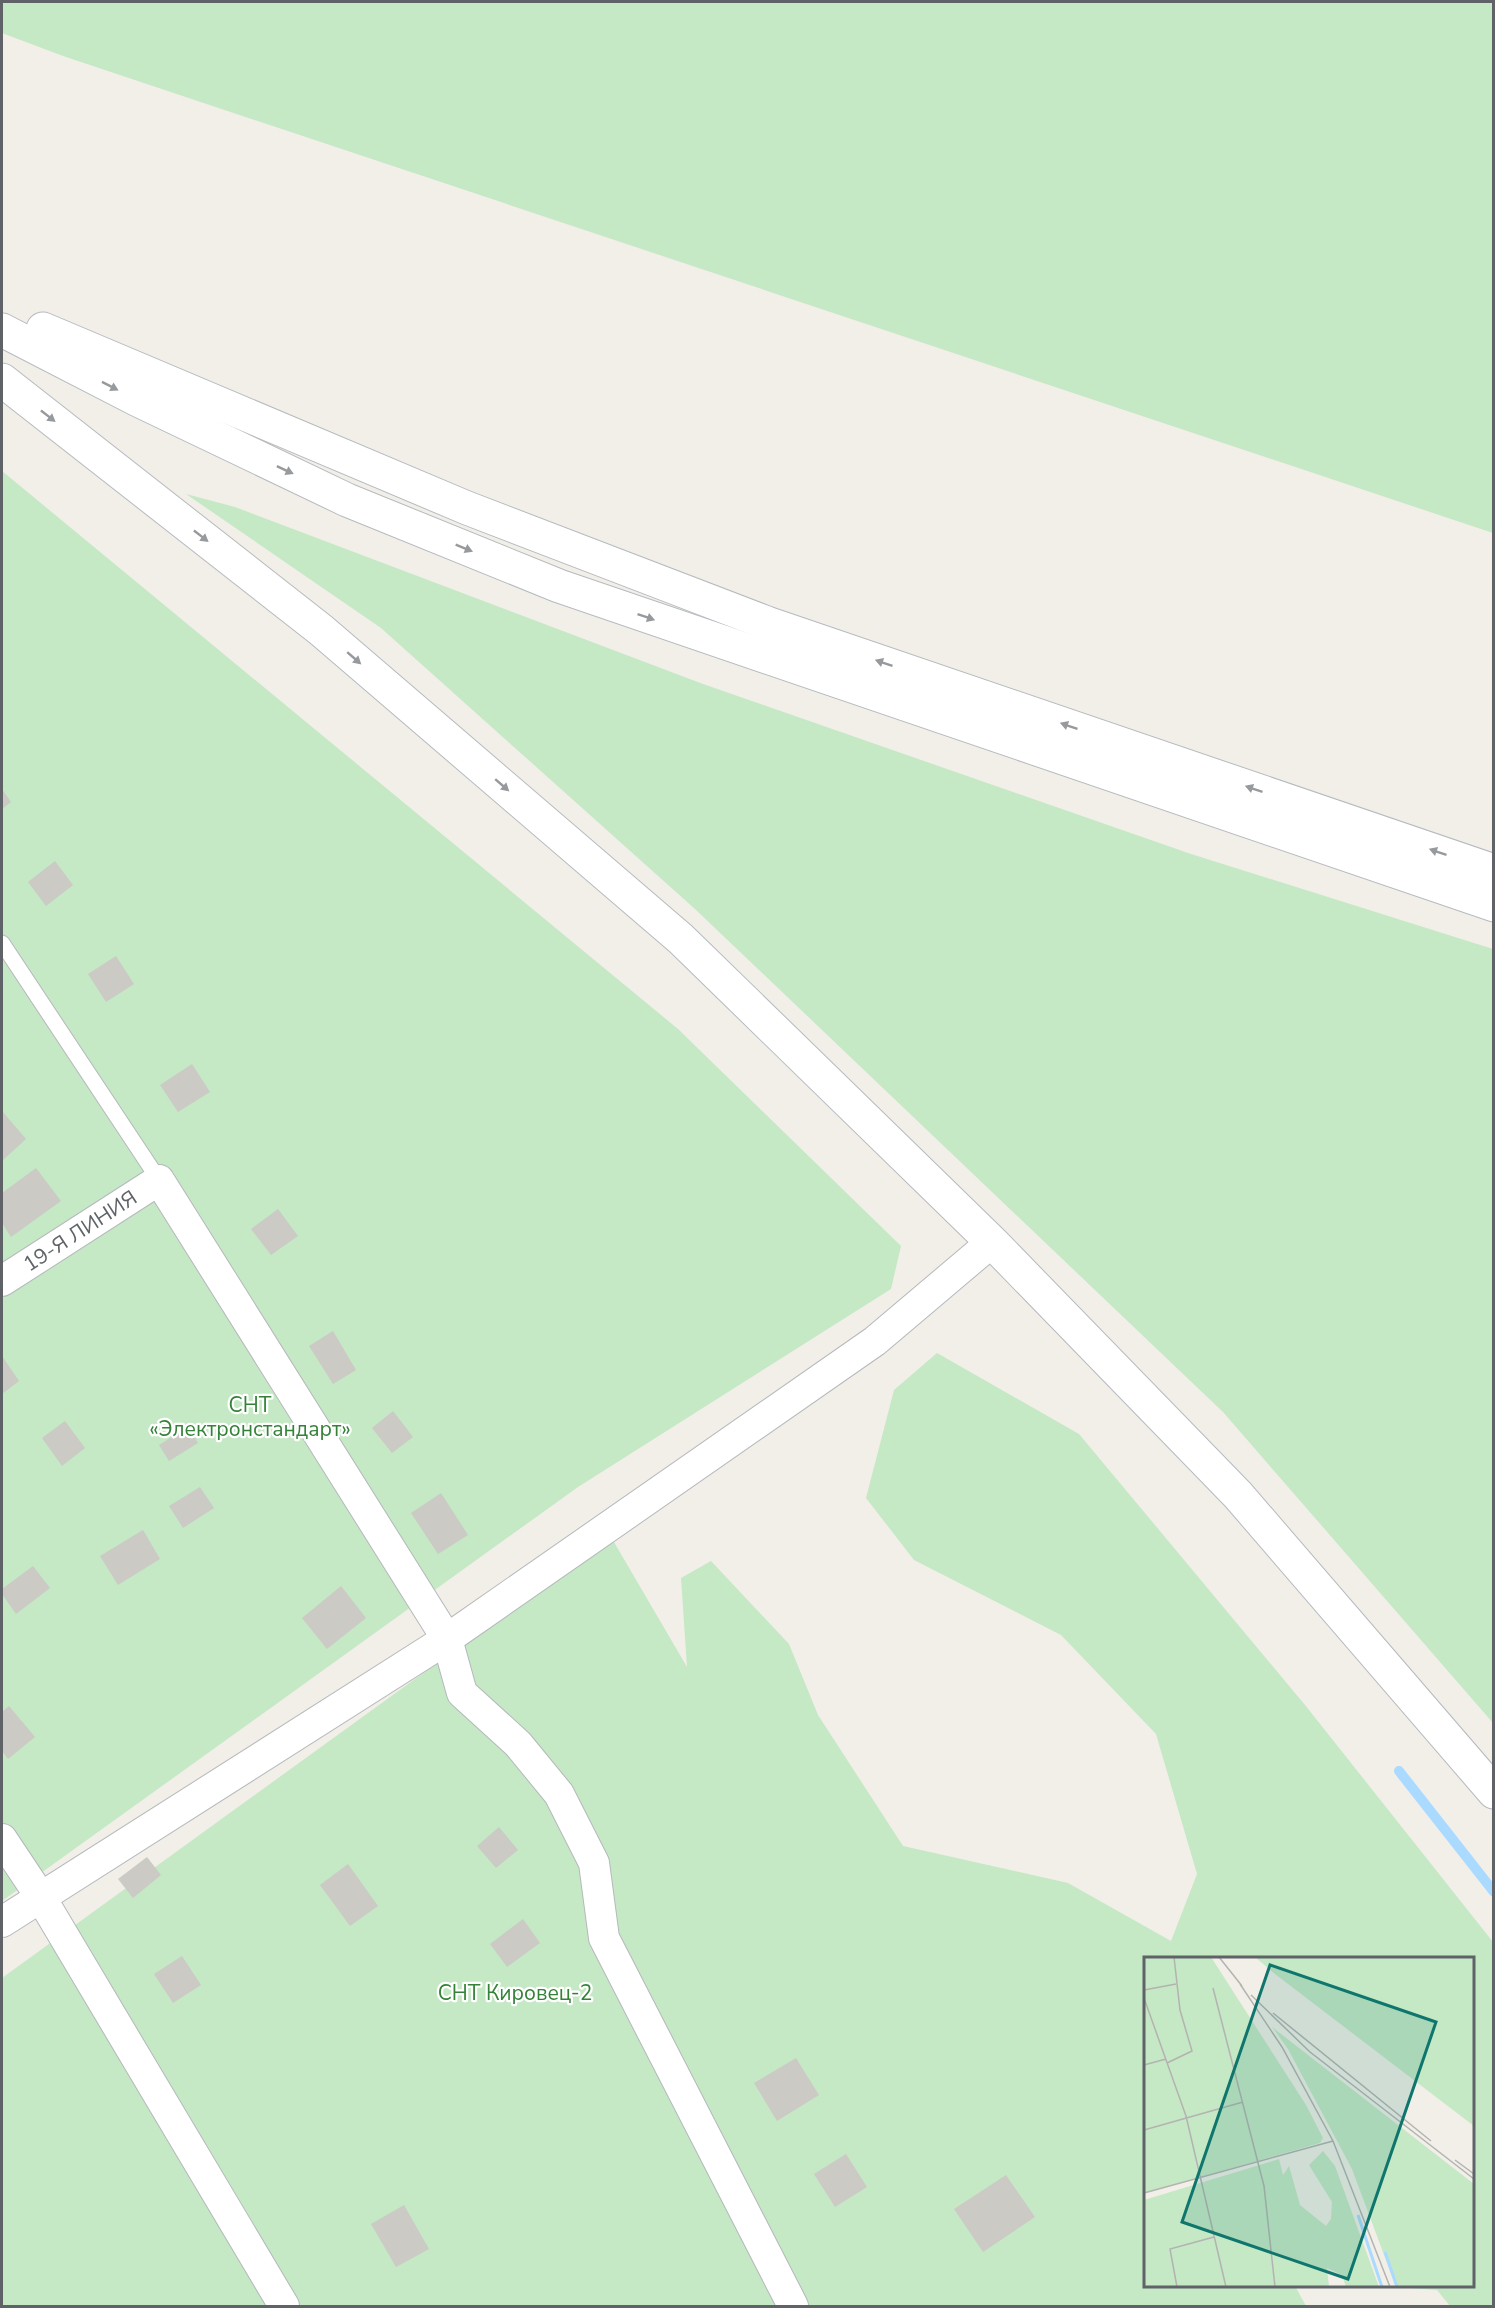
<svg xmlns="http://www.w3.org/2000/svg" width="1495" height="2308" font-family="'Nunito Sans',sans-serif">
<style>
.green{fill:#c5e8c5}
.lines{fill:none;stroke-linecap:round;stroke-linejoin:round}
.stream{stroke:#aadaff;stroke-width:10}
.building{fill:#cccac5}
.service-casing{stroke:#b5b8bc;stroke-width:17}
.minor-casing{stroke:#b5b8bc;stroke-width:32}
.secondary-casing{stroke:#b6babf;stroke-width:35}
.service{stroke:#fff;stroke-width:15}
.minor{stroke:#fff;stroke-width:30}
.secondary{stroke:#fff;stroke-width:33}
.oneway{fill:#979a9d}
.labels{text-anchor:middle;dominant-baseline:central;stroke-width:4.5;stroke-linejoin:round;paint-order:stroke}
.street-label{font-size:21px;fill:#5f6368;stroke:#fff}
.park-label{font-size:21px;fill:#348238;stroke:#fff}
.inset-river{fill:none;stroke:#aadaff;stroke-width:3}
.inset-road{fill:none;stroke:#b3b3b1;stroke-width:1.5}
.view{fill:#0f766e;fill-opacity:0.15;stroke:#0f766e;stroke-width:3}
.inset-edge{fill:none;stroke:#5f6368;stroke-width:3}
</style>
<rect width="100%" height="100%" fill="#f1efe8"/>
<g class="green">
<path d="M2,2H1493V533L63,56L2,33Z"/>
<path d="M2,471L678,1029L901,1246L891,1289L578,1487L2,1901Z"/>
<path d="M186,494L235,507L703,684L1191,854L1493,949V1723L1223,1412L695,909L381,628Z"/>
<path d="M937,1353L1079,1434L1305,1705L1493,1942V2306H1450L1437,2290L1382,2286H1472V1958H1146V2286H1295L1306,2306H2V1978L611,1537L687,1667L681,1578L711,1561L789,1644L818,1715L903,1846L1068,1883L1171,1941L1197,1874L1156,1734L1061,1635L914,1560L866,1498L894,1390Z"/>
</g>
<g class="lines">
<path class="stream" d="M1399,1771L1494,1892"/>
</g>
<g class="building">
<path d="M2,789L11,802L2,809Z"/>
<path d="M55,861L73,885L46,906L28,882Z"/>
<path d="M116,956L134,984L106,1002L88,974Z"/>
<path d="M192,1064L210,1092L178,1112L160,1085Z"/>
<path d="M2,1111L26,1139L2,1161Z"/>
<path d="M36,1168L61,1201L11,1237L2,1223V1193Z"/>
<path d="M278,1209L298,1236L271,1255L251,1229Z"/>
<path d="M333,1331L356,1370L333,1384L309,1346Z"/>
<path d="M2,1356L19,1381L2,1394Z"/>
<path d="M393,1411L413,1437L392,1453L372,1428Z"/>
<path d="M65,1421L85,1448L62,1466L42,1438Z"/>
<path d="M188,1427L198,1443L169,1461L159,1445Z"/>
<path d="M200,1487L214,1508L183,1528L169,1506Z"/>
<path d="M441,1493L468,1535L438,1554L411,1513Z"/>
<path d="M143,1530L160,1559L118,1585L100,1556Z"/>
<path d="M33,1566L50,1588L16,1614L2,1594V1589Z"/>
<path d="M341,1586L366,1618L327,1649L302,1618Z"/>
<path d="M9,1706L35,1737L8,1759L2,1751V1712Z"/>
<path d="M499,1827L518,1850L496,1868L477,1846Z"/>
<path d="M147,1857L161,1875L133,1898L118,1879Z"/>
<path d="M348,1864L378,1906L350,1926L320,1885Z"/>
<path d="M523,1919L540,1943L507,1967L490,1944Z"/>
<path d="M182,1956L201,1985L173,2003L154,1974Z"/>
<path d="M796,2058L819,2095L777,2121L754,2083Z"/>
<path d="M846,2154L867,2187L835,2207L814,2174Z"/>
<path d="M1006,2175L1035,2217L983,2252L954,2209Z"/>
<path d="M404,2205L429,2249L396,2267L371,2224Z"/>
</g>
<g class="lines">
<defs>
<path id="service" d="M2,943L159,1180"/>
<g id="minor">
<path d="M2,1281L159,1180L447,1639L462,1693L518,1744L559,1794L594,1863L604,1938L793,2306"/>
<path d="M2,1839L40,1896L284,2306"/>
<path d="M2,1922L447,1639L875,1341L992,1242"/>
</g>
<g id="secondary">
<path d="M43,329L467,508L767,623L1494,871"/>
<path d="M2,330L136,399L347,500L559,586L1494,905"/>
<path d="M2,380L321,630L681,939L992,1242L1238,1495L1494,1792"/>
</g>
</defs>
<use href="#service" class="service-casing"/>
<use href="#minor" class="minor-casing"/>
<use href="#secondary" class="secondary-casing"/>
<use href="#service" class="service"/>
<use href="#minor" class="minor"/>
<use href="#secondary" class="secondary"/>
</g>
<defs><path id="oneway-solid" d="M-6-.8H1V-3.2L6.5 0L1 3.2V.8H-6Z" transform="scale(1.5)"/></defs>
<g class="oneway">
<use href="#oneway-solid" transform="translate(110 386) rotate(27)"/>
<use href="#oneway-solid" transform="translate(48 416) rotate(38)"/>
<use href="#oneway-solid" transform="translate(285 470) rotate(25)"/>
<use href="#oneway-solid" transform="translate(201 536) rotate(38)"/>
<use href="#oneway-solid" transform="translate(464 548) rotate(22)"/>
<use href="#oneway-solid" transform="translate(646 617) rotate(19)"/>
<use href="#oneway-solid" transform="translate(354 658) rotate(41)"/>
<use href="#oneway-solid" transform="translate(884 663) rotate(-161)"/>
<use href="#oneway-solid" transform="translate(1069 726) rotate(-161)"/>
<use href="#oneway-solid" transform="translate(502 785) rotate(41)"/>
<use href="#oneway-solid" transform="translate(1254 789) rotate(-161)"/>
<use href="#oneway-solid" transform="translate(1438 852) rotate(-161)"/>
</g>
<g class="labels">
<g class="street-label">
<text transform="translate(80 1231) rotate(-33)">19-Я ЛИНИЯ</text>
</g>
<g class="park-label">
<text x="250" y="1405">СНТ<tspan x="250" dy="24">«Электронстандарт»</tspan></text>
<text x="515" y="1993">СНТ Кировец-2</text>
</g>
</g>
<g transform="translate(1144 1957)">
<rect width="330" height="330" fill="#f1efe8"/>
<path d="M0,0H67L162,148L179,181L176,186L0,236ZM111,0H330V169L131,17ZM128,70L330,227V330H252L208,212L144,92ZM179,194L191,209L235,330H202L198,318L183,311L185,330H0V243L135,202L139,218L145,209L156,248L182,269L187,262L188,245L165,208Z" fill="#c5e8c5"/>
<path class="inset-river" d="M214,258L238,330M241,295L253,330"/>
<path class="inset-road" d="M75,0L98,29M96,27L138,90L189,184L246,330M69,31L120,229L131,330M0,33L32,27M107,38L166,95L330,222M0,41L42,159L82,330M129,56L287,184M23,106L48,94L36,53L30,0M0,108L22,102M0,173L99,145M311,203L330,217M0,236L189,184M33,330L26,292L70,280"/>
<path class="view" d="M126,8L292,65L204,322L38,265Z"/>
<rect width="330" height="330" class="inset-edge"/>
</g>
<rect width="1495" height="2308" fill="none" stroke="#5f6368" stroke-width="6"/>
</svg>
